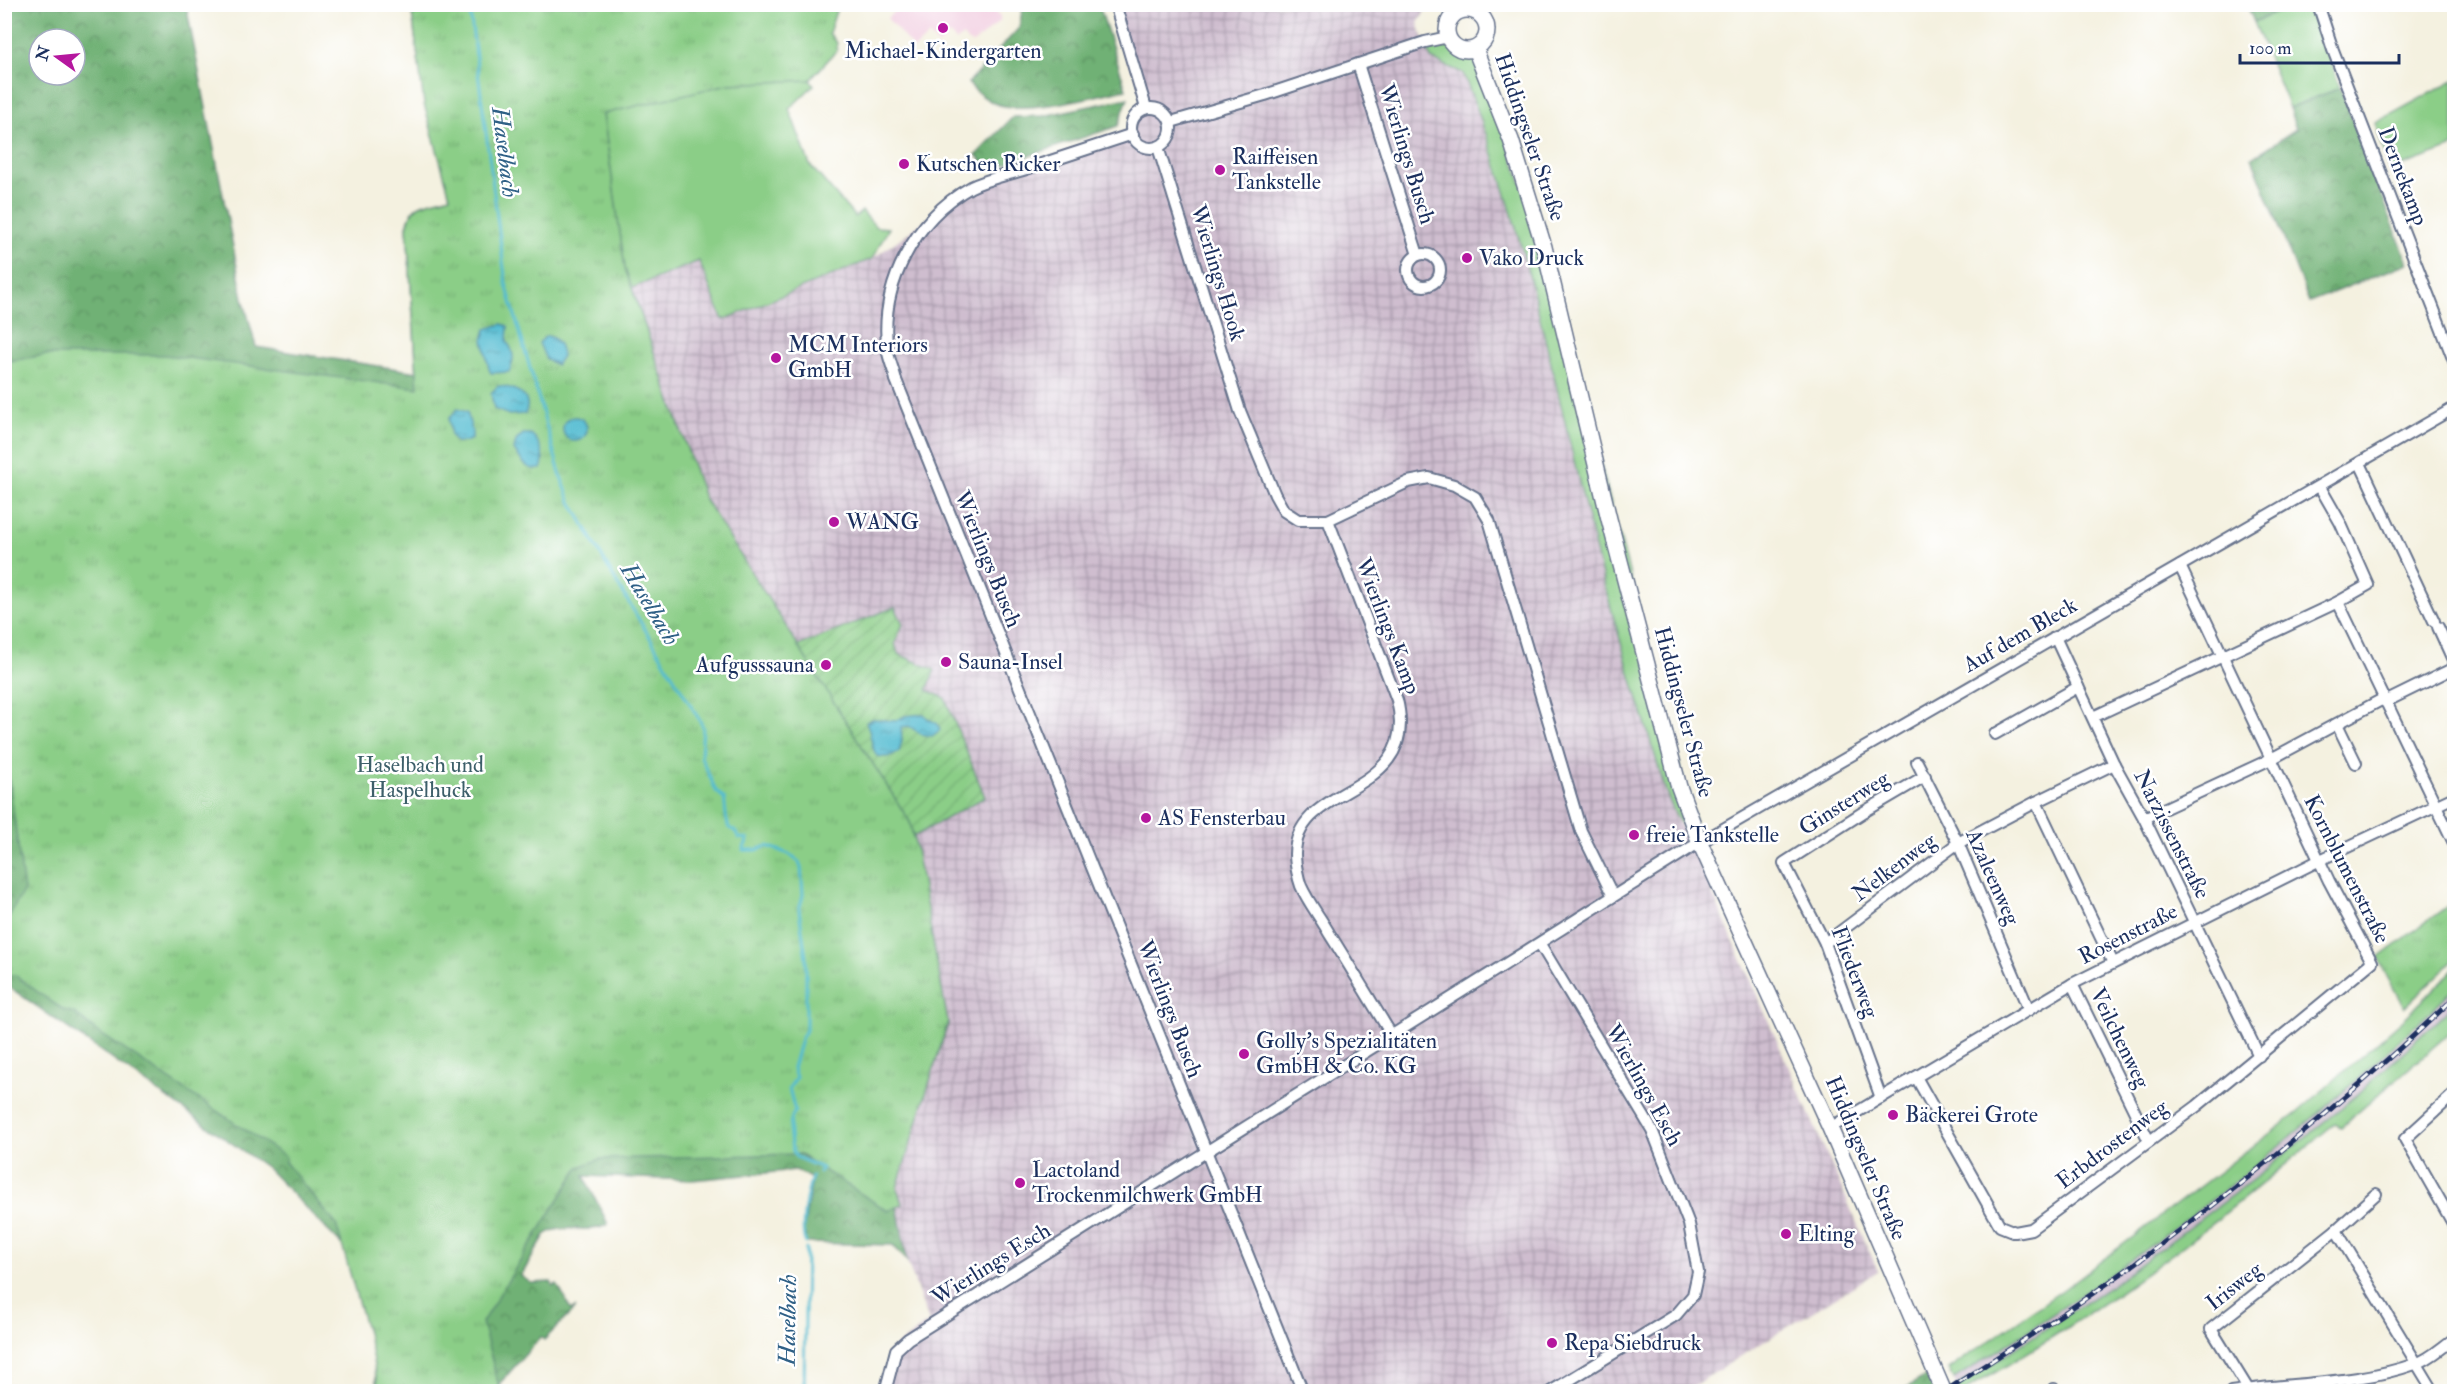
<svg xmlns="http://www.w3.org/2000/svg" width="2459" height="1396" font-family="'IM FELL Double Pica',serif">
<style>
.built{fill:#f2cfe1}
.industrial{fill:url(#industrial-grid)}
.railway{fill:#cfbdcf}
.grass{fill:#8bce87;stroke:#537e72;stroke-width:1.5}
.forest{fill:url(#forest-crowns);stroke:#467069;stroke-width:1.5;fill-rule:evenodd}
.park{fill:url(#park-tufts);stroke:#537e72;stroke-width:1.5}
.garden{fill:url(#garden-furrows);stroke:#537e72;stroke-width:1.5}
.water{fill:url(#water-ripples);stroke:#377698;stroke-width:1.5}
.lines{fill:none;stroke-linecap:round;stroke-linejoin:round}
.stream{stroke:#53bcd1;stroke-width:3}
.street-casing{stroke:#67738c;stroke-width:14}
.secondary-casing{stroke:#67738c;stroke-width:18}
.street{stroke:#fff;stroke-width:10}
.secondary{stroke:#fff;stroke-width:15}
.rail-casing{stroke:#1b2f5e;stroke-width:5}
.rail{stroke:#fff;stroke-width:3;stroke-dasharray:9;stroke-linecap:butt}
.poi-dot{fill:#b5179e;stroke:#fff;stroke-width:2}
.labels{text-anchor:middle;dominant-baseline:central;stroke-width:5;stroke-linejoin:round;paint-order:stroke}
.poi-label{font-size:22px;fill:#1b2f5e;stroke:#fff;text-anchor:start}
.street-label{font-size:22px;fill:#1b2f5e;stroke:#fff}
.park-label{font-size:22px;fill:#3d5f6a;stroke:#fff}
.water-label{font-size:24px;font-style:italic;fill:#2f6086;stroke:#fff}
</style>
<defs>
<pattern id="industrial-grid" width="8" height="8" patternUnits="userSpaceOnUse" patternTransform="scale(1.5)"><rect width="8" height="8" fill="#cfbdcf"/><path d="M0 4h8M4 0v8" fill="none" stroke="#a79aab"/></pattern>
<pattern id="forest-crowns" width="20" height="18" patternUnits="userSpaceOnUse" patternTransform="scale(1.5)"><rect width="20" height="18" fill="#70b174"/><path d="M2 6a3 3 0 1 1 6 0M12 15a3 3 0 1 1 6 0" fill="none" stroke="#5b9062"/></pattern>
<pattern id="park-tufts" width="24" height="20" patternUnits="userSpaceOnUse" patternTransform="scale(1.5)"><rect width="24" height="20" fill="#8bce87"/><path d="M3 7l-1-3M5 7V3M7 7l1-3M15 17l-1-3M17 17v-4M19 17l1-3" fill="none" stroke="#77b177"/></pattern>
<pattern id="garden-furrows" width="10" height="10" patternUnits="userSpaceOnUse" patternTransform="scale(1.5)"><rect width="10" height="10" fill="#8bce87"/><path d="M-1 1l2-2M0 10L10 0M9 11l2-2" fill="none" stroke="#77b177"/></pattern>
<pattern id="water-ripples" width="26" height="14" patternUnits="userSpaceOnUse" patternTransform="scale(1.5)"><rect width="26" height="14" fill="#53bcd1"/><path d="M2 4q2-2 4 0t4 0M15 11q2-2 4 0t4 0" fill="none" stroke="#4499ad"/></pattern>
</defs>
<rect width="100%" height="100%" fill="#fff"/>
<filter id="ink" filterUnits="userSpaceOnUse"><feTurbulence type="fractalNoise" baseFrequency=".0167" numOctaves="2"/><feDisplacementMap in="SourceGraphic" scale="12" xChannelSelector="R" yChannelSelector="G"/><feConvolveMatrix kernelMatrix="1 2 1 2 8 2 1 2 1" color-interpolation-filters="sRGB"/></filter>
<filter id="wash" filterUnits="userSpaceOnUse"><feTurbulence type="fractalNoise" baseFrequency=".008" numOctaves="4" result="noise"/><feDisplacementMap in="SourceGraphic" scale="24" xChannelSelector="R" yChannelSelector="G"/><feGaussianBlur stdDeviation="1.35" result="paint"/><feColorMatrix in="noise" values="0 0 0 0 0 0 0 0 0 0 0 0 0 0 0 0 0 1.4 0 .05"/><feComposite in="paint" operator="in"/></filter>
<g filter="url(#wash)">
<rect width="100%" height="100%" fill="#f4f1e0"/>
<path class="built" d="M903,4L990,5L1000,16V21L973,43L968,42L963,36L956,41L950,34L938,45L929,35L914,49L887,18Z"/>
<path class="industrial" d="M1115,5H1429L1418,23L1431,59L1463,73L1477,109L1517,229L1543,325L1604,583L1666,792L1675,816L1703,872L1878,1271L1685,1391H880L891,1350L929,1322L907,1261L894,1188L882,776L704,498L632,288L699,261L723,319L872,259L973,186L1132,134L1135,117L1146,109Z"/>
<path class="railway" d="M2454,988V1005L2358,1094L2259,1175L2111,1286L1956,1387L1954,1379L2131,1260L2269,1153L2410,1033Z"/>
<g class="grass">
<path d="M411,5H701L831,56L810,80L814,85L789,109L810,165L855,217L862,211L876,227L889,228L872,259L723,320L699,261L632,288L704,498L910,822L948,1024L894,1188L418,392L407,227C413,198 425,205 450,196L418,58Z"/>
<path d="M2294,5H2313L2340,88L2289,108L2254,22Z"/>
<path d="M1448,37L1459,49H1475L1544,247L1700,843C1681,829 1674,814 1666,792C1645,722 1623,653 1604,583C1559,411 1531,240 1463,73L1431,59L1425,42Z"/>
<path d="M2454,80V147L2390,170L2375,123Z"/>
<path d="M2454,969V988C2355,1087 2245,1178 2131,1260C2073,1302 2013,1340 1954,1379L1949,1369L2064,1289L2297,1113L2408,1015Z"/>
<path d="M2454,1005V1026L2445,1037L2341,1127L2335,1124L2328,1129C2244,1200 2158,1269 2066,1328C2033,1350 1999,1370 1965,1391H1958L1956,1387L2111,1286L2259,1175L2358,1094Z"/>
</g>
<g class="forest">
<path d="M5,5H186L243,298L256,347L417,372L894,1188L907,1261L893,1245L806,1243L803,1232L812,1179L796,1170L692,1180L584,1176L608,1224C589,1236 564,1221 545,1235L521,1276L531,1283L551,1282L553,1286L557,1284L571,1310L576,1308L544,1340L541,1337L500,1383L502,1391H376L374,1278L267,1168L5,984ZM39,39H75V75H39Z"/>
<path d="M1099,5L1126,89C1092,96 1025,116 994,103C984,98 975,91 968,83L1019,28L1023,5Z"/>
<path d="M2247,5H2294L2254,22Z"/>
<path d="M2340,88L2408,263L2309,302L2252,158L2296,129L2289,108Z"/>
<path d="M1128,98L1118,126L990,169L976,155L1013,117L1043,116Z"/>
<path d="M1926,1376L1934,1390L1932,1391H1900Z"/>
</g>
<g class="park">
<path d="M411,5H838L829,33L837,43V50L810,80L728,84L603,114L625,268L704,498L911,822L948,1022L897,1188L902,1204L888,1211L799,1154L600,1159L579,1167L482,1322L500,1391H379L369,1340L336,1224L285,1162L286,1157L95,1030L74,1013L64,1010L50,1001L15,975H5V923L24,890L4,742L5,362L45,355H165L418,388L407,227C414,198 426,205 450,196L424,104Z"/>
<path d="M2454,901V960L2404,1008L2378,958Z"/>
</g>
<path class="garden" d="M895,607L903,624L895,643L898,654L935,670L927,690L945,698L985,797L913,837L910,822L798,646Z"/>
<g class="water">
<path d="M502,324L508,326L507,342C515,352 514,361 509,372L491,373L489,369L483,340L486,329Z"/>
<path d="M546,336C557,337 561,346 562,356L556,365L546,359L539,343Z"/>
<path d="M498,386C513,387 534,395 525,414L509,415L494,409L491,393Z"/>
<path d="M457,409L467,412L472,431V439L465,442H456L451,436L449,419Z"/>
<circle cx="575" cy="429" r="12"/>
<path d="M523,434H531C540,441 546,458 541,469C526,471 522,461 514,450L516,441Z"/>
<path d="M924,714L928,719L937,723L940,730L932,736L921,734L909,726L901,727L902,741L899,752L887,757L877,756C870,746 872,734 866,722L873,719L895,721L905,716Z"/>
</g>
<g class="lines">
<g class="stream">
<path d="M469,4L506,284L561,477L570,500L614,578L699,719L703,727L701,757L716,791L724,798C726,809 725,818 729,828L735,831L739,838L748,839L743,850H756L767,846L789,854L799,862L801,867L803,895L799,910L806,958V1030L801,1039L793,1068L796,1078L789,1088L795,1111C787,1123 789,1145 796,1157L822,1168L819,1172"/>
<path d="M806,1243C799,1231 807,1190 812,1177"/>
<path d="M804,1392L806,1249"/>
</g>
</g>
</g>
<g filter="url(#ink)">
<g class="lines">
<defs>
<g id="street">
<path d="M1115,4L1146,108"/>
<path d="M2318,4L2333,50L2454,361"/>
<path d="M1358,64L1418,255"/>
<circle cx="1151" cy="128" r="20"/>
<path d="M1171,122L1265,95L1425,42L1448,37"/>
<path d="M1133,134C1096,146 1060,158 1023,170C1007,175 987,179 971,187C914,219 878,287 888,353C890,362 894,371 896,380L1303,1392"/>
<path d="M1158,147L1240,411L1275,495L1284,511L1298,520H1328L1408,482L1429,478L1454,485L1475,497L1489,520L1581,831L1613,896"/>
<circle cx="1424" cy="270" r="16"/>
<path d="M2360,463L2434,621"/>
<path d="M2320,487L2340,522L2368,585L2338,602L2454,843"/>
<path d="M1328,520L1397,700C1421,798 1296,781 1295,854C1295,863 1298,878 1301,886C1308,902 1320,917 1329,933C1350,966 1370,1000 1391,1034"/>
<path d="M2438,627L2454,662"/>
<path d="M2055,637L2114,764L2144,818L2259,1056"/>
<path d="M2385,702L2454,668"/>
<path d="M2093,717L2338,602"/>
<path d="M2337,724L2356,763"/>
<path d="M1995,734L2078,687"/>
<path d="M1917,762L1958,843L2029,1010"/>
<path d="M2036,802L2113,963"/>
<path d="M2144,818L2271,759L2383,699"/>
<path d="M1825,943L1958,843L2036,802L2114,764"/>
<path d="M1540,944L1652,1130L1689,1224L1698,1272L1693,1295L1676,1315L1550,1392"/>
<path d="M2072,984L2149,1141"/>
<path d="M1916,1077L2000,1226L2015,1232L2031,1229L2197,1106L2372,962L2329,881L2180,566"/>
<path d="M2454,1094L2405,1139L2454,1225"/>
<path d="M1881,1098L1825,943L1784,863L1862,813L1925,776"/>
<path d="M1830,1128L2072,984L2320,860L2454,797"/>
<path d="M2336,1230L2376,1194"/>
<path d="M2054,1389V1392"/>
<path d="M2248,1389L2211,1329L2336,1230L2434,1392"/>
<path d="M885,1392L896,1350L908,1339L1692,847L2454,408"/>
<path d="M2231,1392C2292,1382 2356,1385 2415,1364C2429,1360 2442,1347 2454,1339"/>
</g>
<g id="secondary">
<circle cx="1467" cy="30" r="20"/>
<path d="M1475,49L1511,140L1544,247L1609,519L1679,787L1700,843L1830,1128L1944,1392"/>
</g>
</defs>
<use href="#street" class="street-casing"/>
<use href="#secondary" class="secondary-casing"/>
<use href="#street" class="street"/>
<use href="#secondary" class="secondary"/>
<defs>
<path id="rail" d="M1944,1392C2005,1352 2066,1313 2125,1271C2241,1187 2351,1096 2454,998"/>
</defs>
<use href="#rail" class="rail-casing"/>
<use href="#rail" class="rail"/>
</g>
</g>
<g class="poi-dot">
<circle cx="943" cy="28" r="6"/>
<circle cx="904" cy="164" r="6"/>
<circle cx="1220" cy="170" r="6"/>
<circle cx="1467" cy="258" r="6"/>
<circle cx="776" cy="358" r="6"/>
<circle cx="834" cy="522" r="6"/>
<circle cx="946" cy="662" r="6"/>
<circle cx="826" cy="665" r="6"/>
<circle cx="1146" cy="818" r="6"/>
<circle cx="1634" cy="835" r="6"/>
<circle cx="1244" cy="1054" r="6"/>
<circle cx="1893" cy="1115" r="6"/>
<circle cx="1020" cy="1183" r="6"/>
<circle cx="1786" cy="1234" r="6"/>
<circle cx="1552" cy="1343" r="6"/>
</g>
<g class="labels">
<g class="poi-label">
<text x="943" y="51" text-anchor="middle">Michael-Kindergarten</text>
<text x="1232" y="157">Raiffeisen<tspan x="1232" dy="25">Tankstelle</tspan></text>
<text x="916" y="164">Kutschen Ricker</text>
<text x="1479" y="258">Vako Druck</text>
<text x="788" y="345">MCM Interiors<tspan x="788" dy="25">GmbH</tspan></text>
<text x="846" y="522">WANG</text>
<text x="958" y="662">Sauna-Insel</text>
<text x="814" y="665" text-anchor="end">Aufgusssauna</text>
<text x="1158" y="818">AS Fensterbau</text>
<text x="1646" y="835">freie Tankstelle</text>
<text x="1256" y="1041">Golly's Spezialitäten<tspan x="1256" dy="25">GmbH &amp; Co. KG</tspan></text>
<text x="1905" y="1115">Bäckerei Grote</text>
<text x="1032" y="1170">Lactoland<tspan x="1032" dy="25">Trockenmilchwerk GmbH</tspan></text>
<text x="1798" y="1234">Elting</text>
<text x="1564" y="1343">Repa Siebdruck</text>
</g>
<g class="street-label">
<text transform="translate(1530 137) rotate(71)">Hiddingseler Straße</text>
<text transform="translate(1407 154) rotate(73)">Wierlings Busch</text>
<text transform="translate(2403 176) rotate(69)">Dernekamp</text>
<text transform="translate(1218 273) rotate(73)">Wierlings Hook</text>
<text transform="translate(988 559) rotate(68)">Wierlings Busch</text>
<text transform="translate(1388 626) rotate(69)">Wierlings Kamp</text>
<text transform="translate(2020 635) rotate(-30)">Auf dem Bleck</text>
<text transform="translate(1684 712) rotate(75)">Hiddingseler Straße</text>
<text transform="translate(1844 803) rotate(-32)">Ginsterweg</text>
<text transform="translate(2172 834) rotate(63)">Narzissenstraße</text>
<text transform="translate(1894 867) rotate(-37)">Nelkenweg</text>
<text transform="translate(2347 869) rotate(63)">Kornblumenstraße</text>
<text transform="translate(1993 877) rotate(66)">Azaleenweg</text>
<text transform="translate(2128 934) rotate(-27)">Rosenstraße</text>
<text transform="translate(1855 972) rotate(69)">Fliederweg</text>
<text transform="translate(1170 1009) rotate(69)">Wierlings Busch</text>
<text transform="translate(2120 1038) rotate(64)">Veilchenweg</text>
<text transform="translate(1644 1085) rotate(61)">Wierlings Esch</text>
<text transform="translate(2112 1144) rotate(-37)">Erbdrostenweg</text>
<text transform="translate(1866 1158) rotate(67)">Hiddingseler Straße</text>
<text transform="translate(991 1264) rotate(-32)">Wierlings Esch</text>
<text transform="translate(2234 1286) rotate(-38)">Irisweg</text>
</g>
<g class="park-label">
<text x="420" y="765">Haselbach und<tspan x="420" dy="25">Haspelhuck</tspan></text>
</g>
<g class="water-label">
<text transform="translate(505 152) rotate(83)">Haselbach</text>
<text transform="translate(650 604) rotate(59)">Haselbach</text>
<text transform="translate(788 1320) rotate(-89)">Haselbach</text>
</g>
</g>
<rect width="2459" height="1396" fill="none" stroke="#fff" stroke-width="24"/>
<g transform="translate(57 57) rotate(285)"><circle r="28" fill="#ffffff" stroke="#a4acbf" stroke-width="1.5"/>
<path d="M0-4.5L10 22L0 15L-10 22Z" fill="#b5179e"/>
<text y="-9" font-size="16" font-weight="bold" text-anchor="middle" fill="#1b2f5e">N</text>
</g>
<path d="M2240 54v9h159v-9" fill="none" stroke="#1b2f5e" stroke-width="3"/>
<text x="2249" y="54" font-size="18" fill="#1b2f5e" stroke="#ffffff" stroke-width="4.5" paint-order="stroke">100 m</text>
</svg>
